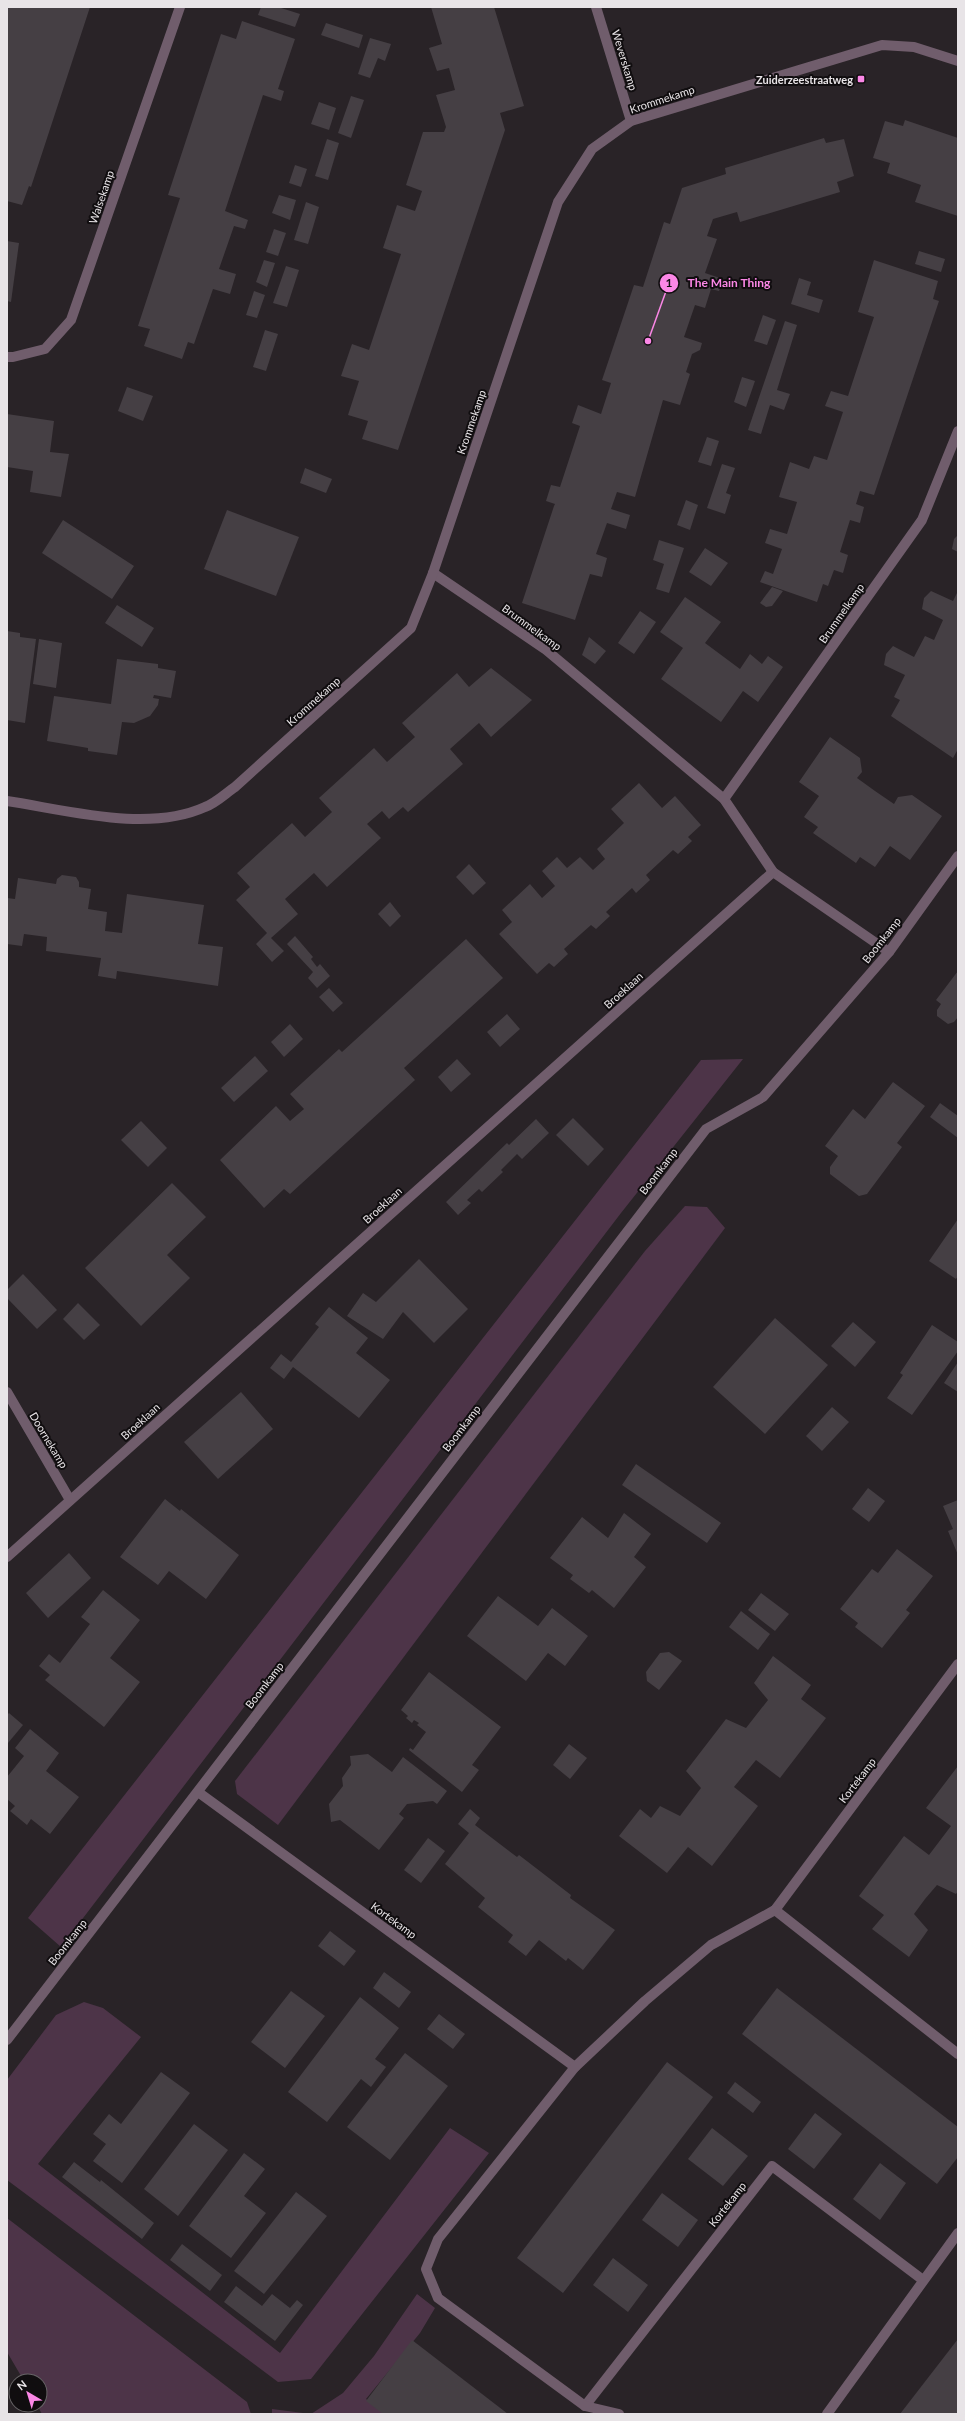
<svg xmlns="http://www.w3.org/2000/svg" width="965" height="2421" font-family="Lato,sans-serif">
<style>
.green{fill:#4d3448}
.building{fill:#453f44}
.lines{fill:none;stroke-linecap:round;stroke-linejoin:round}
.street{stroke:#705d6c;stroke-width:10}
.poi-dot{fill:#fb87e6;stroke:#100d0f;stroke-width:1.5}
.labels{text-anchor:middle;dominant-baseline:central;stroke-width:4;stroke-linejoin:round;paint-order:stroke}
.street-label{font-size:11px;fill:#e8e4e7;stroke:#100d0f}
.poi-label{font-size:11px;font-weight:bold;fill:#e8e4e7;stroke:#100d0f;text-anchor:end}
.leader{fill:none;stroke:#fb87e6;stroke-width:1.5}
.callout-dot{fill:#fb87e6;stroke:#100d0f;stroke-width:1.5}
.mark-label{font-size:12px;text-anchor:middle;font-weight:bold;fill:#111}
.callout-label{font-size:12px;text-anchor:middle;font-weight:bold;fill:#fb87e6;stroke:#100d0f;stroke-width:4;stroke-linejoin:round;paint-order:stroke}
</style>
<rect width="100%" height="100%" fill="#292327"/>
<g class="green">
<path d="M743,1059L621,1213L61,1947L28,1918L701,1060Z"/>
<path d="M685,1206L707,1207L725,1228L278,1825L237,1794L235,1781L645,1251Z"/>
<path d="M84,2002L103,2008L141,2037L38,2164L280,2353L450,2128L489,2153L311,2379L278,2382L7,2180V2080L56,2015Z"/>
<path d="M7,2218L247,2402L251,2414H42L37,2405H40V2381H24L7,2352Z"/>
<path d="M417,2294L435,2308L420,2333L366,2399L388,2414H272V2409L311,2414L343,2393L374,2356Z"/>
</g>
<g class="building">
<path d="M7,7H90L31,187L29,186L22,205L7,201Z"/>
<path d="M261,7H278L300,14L295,27L258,15Z"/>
<path d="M431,7H494L524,106L500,113L505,130L398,450L362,439L368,421L348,415L359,381L341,376L352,344L369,350L401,254L383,248L397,205L415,211L422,191L406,185L423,132H444L446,127L436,95L455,90L449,68L437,71L429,48L442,44Z"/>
<path d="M242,21L295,39L278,89L284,91L281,101L263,95L225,211L248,220L245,229L234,226L219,269L236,274L230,294L213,289L194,344L188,342L182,359L144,346L150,329L138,326L180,198L168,195L221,34L236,39Z"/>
<path d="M326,23L363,35L359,48L321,35Z"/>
<path d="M370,38L391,44L385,61L378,58L370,78L358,74Z"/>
<path d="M351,96L364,100L351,138L338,133Z"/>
<path d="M319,102L336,108L329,130L311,124Z"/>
<path d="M905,120L958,138V216L915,202L921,185L887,173L890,163L873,158L885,121L903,126Z"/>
<path d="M824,138L826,143L844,139L854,176L837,182L840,192L740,222L737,212L713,219L707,236L717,239L705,273L723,279L719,291L711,289L705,308L695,305L684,337L702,343L700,350L692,354L686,372L690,374L680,405L663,400L635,497L617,492L611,509L630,515L626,529L607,523L596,554L607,558L602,577L590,574L575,620L522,603L554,506L555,504L546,501L551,485L560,487L580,426L572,423L578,405L601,414L611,383L602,380L634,285L643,287L664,222L670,224L682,188L726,174L725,168Z"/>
<path d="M327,139L339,143L328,180L315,176Z"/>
<path d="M295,165L307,169L301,187L289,183Z"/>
<path d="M279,195L296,200L290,220L272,213Z"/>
<path d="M306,202L319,207L308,244L294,240Z"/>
<path d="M274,229L286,233L278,256L266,252Z"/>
<path d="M7,241L19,243L11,302L7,301Z"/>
<path d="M919,251L945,259L941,272L915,264Z"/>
<path d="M264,260L275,263L267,287L256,282Z"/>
<path d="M874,260L938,281L933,299L939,301L874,495L860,491L856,504L864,507L860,523L850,520L840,552L848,555L843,573L834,570L828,586L823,584L817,602L760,582L765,571L773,574L782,549L765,543L770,529L787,534L797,502L779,497L790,462L809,469L814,456L827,460L843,412L825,406L831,391L848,396L874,317L858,312Z"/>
<path d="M286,266L299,270L287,307L273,303Z"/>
<path d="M799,278L811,282L807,295L823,300L819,313L791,304Z"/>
<path d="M254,291L265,295L257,318L246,315Z"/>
<path d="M763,315L776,320L767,345L754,341Z"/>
<path d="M785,321L797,325L777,390L790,394L784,410L770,405L761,434L748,430Z"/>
<path d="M265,330L278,334L266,371L253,367Z"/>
<path d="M742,377L755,381L746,407L734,402Z"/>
<path d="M127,387L153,396L143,421L118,411Z"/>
<path d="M7,414L54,421L50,452L69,454L61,497L30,492L33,471L7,467Z"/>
<path d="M707,437L719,441L711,466L698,462Z"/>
<path d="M722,464L735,468L726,493L731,495L725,514L707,508Z"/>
<path d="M305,468L332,479L326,493L300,483Z"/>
<path d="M686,500L698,505L690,530L677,525Z"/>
<path d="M227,510L299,537L276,596L204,569Z"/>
<path d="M63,520L134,566L112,599L42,553Z"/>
<path d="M958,535V552L952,549L954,539Z"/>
<path d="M659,540L684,548L669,593L656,589L664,564L653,560Z"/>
<path d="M705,548L728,563L711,586L689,572Z"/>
<path d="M772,587L783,591L772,606L766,607L760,603Z"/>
<path d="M931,591L953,601L958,591V749L953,758L891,716L900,700L894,697L905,675L884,665L886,654L893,646L914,657L925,636L934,640L943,620L922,609L924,598Z"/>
<path d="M685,597L721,622L705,643L740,669L750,654L762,664L768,656L783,667L758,702L743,691L721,722L661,679L683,648L660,632Z"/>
<path d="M117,605L154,628L142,647L105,623Z"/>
<path d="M640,611L656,622L634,654L618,643Z"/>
<path d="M7,631L20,633V637L36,639L25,723L7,720Z"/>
<path d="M589,637L606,651L595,664L582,655Z"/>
<path d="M39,639L62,643L56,688L33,684Z"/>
<path d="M117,659L158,664V668L176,671L171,698L154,695L153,698L159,699L158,705L150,716L134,723L122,722L117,755L88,751V748L47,741L54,696L111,704Z"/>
<path d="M491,668L532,700L491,737L479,723L450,749L463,764L408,812L403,807L389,819L382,811L367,824L381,838L327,887L314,873L285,899L298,914L271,938L284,951L272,962L256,944L267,933L236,900L250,887L237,873L292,823L305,837L332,812L319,798L374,748L387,762L415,737L402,723L457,673L469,687Z"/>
<path d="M830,737L860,758L862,772L857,778L875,791L894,804L898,797L912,795L942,816L910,860L890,846L875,867L860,857L856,863L813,833L818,827L804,817L819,796L799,782Z"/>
<path d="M639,783L662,808L675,796L701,825L688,837L692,841L678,854L673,850L646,875L650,880L636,893L632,888L606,912L610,916L596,929L591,925L564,949L568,954L554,967L549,963L537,974L499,934L512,922L502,910L530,884L542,898L555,886L542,871L557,857L567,868L580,857L593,870L605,859L597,849L624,823L611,809Z"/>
<path d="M469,864L486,883L473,895L456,877Z"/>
<path d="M62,875L76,877L79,882V887L91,889L88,909L107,912L105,931L122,933L127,894L204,905L198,944L223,947L218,986L117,971L116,979L98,976L101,958L46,951L47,937L24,934L22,946L7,944V898L15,899L18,878L56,884L57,879Z"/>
<path d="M390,902L401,916L390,927L378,914Z"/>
<path d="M295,936L313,957L311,959L317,967L320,964L330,976L317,988L308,978L313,972L287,944Z"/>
<path d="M466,939L503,978L404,1068L415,1080L290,1194L284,1189L264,1208L220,1160L276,1106L290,1121L304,1109L290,1094L339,1049L342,1052Z"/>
<path d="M958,971V1017L954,1022L948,1024L937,1016V1010L941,1004L936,1000Z"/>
<path d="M329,988L343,1003L333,1012L319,997Z"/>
<path d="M507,1014L520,1029L500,1047L487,1032Z"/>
<path d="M290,1024L303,1039L284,1057L271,1042Z"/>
<path d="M255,1056L268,1071L234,1102L221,1088Z"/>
<path d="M457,1059L471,1074L451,1092L438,1077Z"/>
<path d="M893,1082L925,1106L897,1143L902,1147L867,1194L859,1196L830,1174V1167L838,1156L825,1146L853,1109L865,1119Z"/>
<path d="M940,1103L958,1116V1138L930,1117Z"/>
<path d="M573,1118L604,1149L588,1166L556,1135Z"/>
<path d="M536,1119L549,1133L522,1159L517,1154L501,1170L503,1172L482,1192L479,1189L467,1200L471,1203L458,1215L446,1202L507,1143L509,1145Z"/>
<path d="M141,1121L167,1148L148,1167L121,1140Z"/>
<path d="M172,1183L206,1217L167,1255L190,1278L141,1326L85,1268Z"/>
<path d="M958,1219V1276L956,1279L929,1261Z"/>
<path d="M419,1259L468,1309L434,1343L403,1312L383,1339L347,1316L363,1293L376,1302Z"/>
<path d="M23,1274L57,1310L37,1329L7,1298V1290Z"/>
<path d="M78,1303L100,1325L84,1340L63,1319Z"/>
<path d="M329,1307L368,1338L356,1353L390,1380L359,1418L293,1367L284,1379L270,1368L281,1354L291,1362L319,1327L315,1324Z"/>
<path d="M775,1318L828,1365L765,1434L713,1387Z"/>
<path d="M853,1322L876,1342L855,1367L831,1346Z"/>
<path d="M932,1325L958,1342V1351L912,1415L887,1398L903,1375L900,1373Z"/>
<path d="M958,1362V1392L944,1383Z"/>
<path d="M241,1392L273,1429L218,1479L184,1442Z"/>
<path d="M832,1407L849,1422L822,1451L806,1436Z"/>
<path d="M636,1464L721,1523L707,1543L622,1485Z"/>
<path d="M868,1488L885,1501L869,1522L852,1509Z"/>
<path d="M165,1499L180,1511L181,1509L239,1555L206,1599L169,1571L158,1585L120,1557Z"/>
<path d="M958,1500V1555L948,1531L953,1529L943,1506Z"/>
<path d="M624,1513L651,1534L634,1557L646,1567L614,1608L592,1590L589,1593L570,1579L573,1575L550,1558L582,1517L608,1538Z"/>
<path d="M897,1549L933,1576L906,1610L910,1613L882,1648L855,1627L858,1623L840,1609L872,1569L878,1573Z"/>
<path d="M69,1553L91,1578L48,1618L26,1593Z"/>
<path d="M103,1590L140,1620L110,1658L140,1682L104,1727L45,1680L50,1675L39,1666L49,1654L60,1663L90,1624L81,1617Z"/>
<path d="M761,1593L789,1614L775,1631L748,1610Z"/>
<path d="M498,1596L538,1626L552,1608L588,1636L565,1666L548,1653L526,1681L467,1636Z"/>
<path d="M741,1611L770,1634L758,1650L729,1627Z"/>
<path d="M669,1652L682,1661L659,1690L647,1681L646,1672L660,1653Z"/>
<path d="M773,1656L811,1685L801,1699L826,1718L780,1778L756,1760L734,1787L758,1806L712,1866L688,1847L667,1873L619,1836L640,1809L651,1818L660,1806L680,1816L701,1788L686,1771L726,1719L746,1728L768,1700L754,1683Z"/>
<path d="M429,1672L501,1727L472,1765L479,1770L462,1792L409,1750L410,1748L413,1750L426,1732L417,1725L419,1723L414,1720L412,1723L406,1718L408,1716L401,1710Z"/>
<path d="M9,1713L23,1725L8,1743L7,1715Z"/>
<path d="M30,1729L59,1753L46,1771L79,1797L50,1834L31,1819L27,1825L10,1811L15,1806L7,1799V1777L24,1756L15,1748Z"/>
<path d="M569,1744L587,1758L570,1779L553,1765Z"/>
<path d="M368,1754L392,1772L403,1757L447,1791L437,1804L433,1801L407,1804L399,1814L404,1818L379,1850L340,1820L331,1822L329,1804L343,1786L342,1778L351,1765L350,1756Z"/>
<path d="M958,1766V1891L956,1894L937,1885L925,1899L914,1914L928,1930L909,1957L872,1929L884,1915L859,1896L904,1836L929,1855L951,1826L926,1808Z"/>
<path d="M470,1809L480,1818L475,1825L517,1857L519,1855L571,1895L570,1898L615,1930L583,1970L568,1958L566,1961L539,1940L526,1956L508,1942L513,1935L478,1907L485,1898L445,1864L469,1833L458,1824Z"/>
<path d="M428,1838L445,1851L421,1883L404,1870Z"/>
<path d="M330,1931L356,1951L344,1966L318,1946Z"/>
<path d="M384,1972L411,1992L399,2008L373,1988Z"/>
<path d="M777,1988L958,2127V2157L937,2184L742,2034Z"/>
<path d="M291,1991L325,2016L285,2068L251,2042Z"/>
<path d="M360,1997L399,2028L375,2059L386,2067L371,2087L361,2079L327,2122L288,2092Z"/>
<path d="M439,2014L465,2034L453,2049L427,2029Z"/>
<path d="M405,2053L448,2086L390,2160L347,2127Z"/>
<path d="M667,2062L713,2097L563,2293L517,2258Z"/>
<path d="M161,2072L190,2093L122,2183L93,2161L106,2144L93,2134L109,2114L121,2124Z"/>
<path d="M735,2082L761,2102L753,2113L727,2093Z"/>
<path d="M815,2113L842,2134L814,2169L788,2149Z"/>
<path d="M194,2124L228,2150L178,2216L144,2189Z"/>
<path d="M712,2128L748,2156L723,2186L688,2159Z"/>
<path d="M244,2153L265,2169L244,2196L266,2213L231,2258L189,2226Z"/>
<path d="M74,2162L100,2182L101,2180L154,2223L142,2239L62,2177Z"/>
<path d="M880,2163L906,2183L880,2220L853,2199Z"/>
<path d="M296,2192L327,2216L264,2294L234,2271Z"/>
<path d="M662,2193L698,2220L678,2247L642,2220Z"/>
<path d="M182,2244L222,2275L210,2291L170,2260Z"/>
<path d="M613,2258L648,2285L628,2312L593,2285Z"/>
<path d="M236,2286L262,2306L272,2294L290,2308L297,2300L303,2305L275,2341L224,2302Z"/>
<path d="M958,2339V2414H900Z"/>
<path d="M412,2340L508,2414H383L366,2401Z"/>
</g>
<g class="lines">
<g class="street">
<path d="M596,7L631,121"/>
<path d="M7,357H13L45,349L71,320L180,7"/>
<path d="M433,573L545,649L724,799L773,872L889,952"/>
<path d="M724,799L922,520L958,431"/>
<path d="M7,801C67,810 148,833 205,807C216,803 226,793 235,787L411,628L433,573L558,202L592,149L631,121L882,45L914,47L958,61"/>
<path d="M7,1392L70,1500"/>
<path d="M7,1557L773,872"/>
<path d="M958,1664L775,1910L958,2054"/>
<path d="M198,1792L575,2067"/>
<path d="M7,2040L706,1129L763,1097L889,952L958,856"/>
<path d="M585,2406L772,2166L923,2280"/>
<path d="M619,2414L585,2406L438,2298L426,2269L438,2239L575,2067L645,2001L711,1945L775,1910"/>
<path d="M827,2414L958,2233"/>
</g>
</g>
<rect class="poi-dot" x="857" y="75" width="8" height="8" rx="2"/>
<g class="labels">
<g class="street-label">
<text transform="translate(625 60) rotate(73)">Weverskamp</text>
<text transform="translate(662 99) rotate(-18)">Krommekamp</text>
<text transform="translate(101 197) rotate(-71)">Walsekamp</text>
<text transform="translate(471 422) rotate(-71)">Krommekamp</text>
<text transform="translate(841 613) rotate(-55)">Brummelkamp</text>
<text transform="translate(532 627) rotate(36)">Brummelkamp</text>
<text transform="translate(313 701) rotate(-42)">Krommekamp</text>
<text transform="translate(881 940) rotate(-52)">Boomkamp</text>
<text transform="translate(623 990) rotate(-42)">Broeklaan</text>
<text transform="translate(658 1171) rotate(-53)">Boomkamp</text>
<text transform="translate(382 1205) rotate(-42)">Broeklaan</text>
<text transform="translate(140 1421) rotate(-42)">Broeklaan</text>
<text transform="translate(461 1428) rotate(-53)">Boomkamp</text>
<text transform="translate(49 1440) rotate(59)">Doornekamp</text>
<text transform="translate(264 1685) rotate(-53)">Boomkamp</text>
<text transform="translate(857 1780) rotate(-53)">Kortekamp</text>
<text transform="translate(394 1920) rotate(36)">Kortekamp</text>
<text transform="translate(67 1942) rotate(-52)">Boomkamp</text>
<text transform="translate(727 2204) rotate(-52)">Kortekamp</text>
</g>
<g class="poi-label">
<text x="853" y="79">Zuiderzeestraatweg</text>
</g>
</g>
<path class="leader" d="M648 341L669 283"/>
<g class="callout-dot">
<circle cx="648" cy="341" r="4"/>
<circle cx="669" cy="283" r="10"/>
</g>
<g class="mark-label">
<text x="669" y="287">1</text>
</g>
<g class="callout-label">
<text x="729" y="287">The Main Thing</text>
</g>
<rect width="965" height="2421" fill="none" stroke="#e8e4e7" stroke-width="16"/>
<g transform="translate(28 2393) rotate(322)"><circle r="19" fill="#100d0f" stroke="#666365"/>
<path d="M0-3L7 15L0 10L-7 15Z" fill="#fb87e6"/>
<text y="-6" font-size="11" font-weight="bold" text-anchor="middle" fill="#e8e4e7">N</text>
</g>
</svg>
